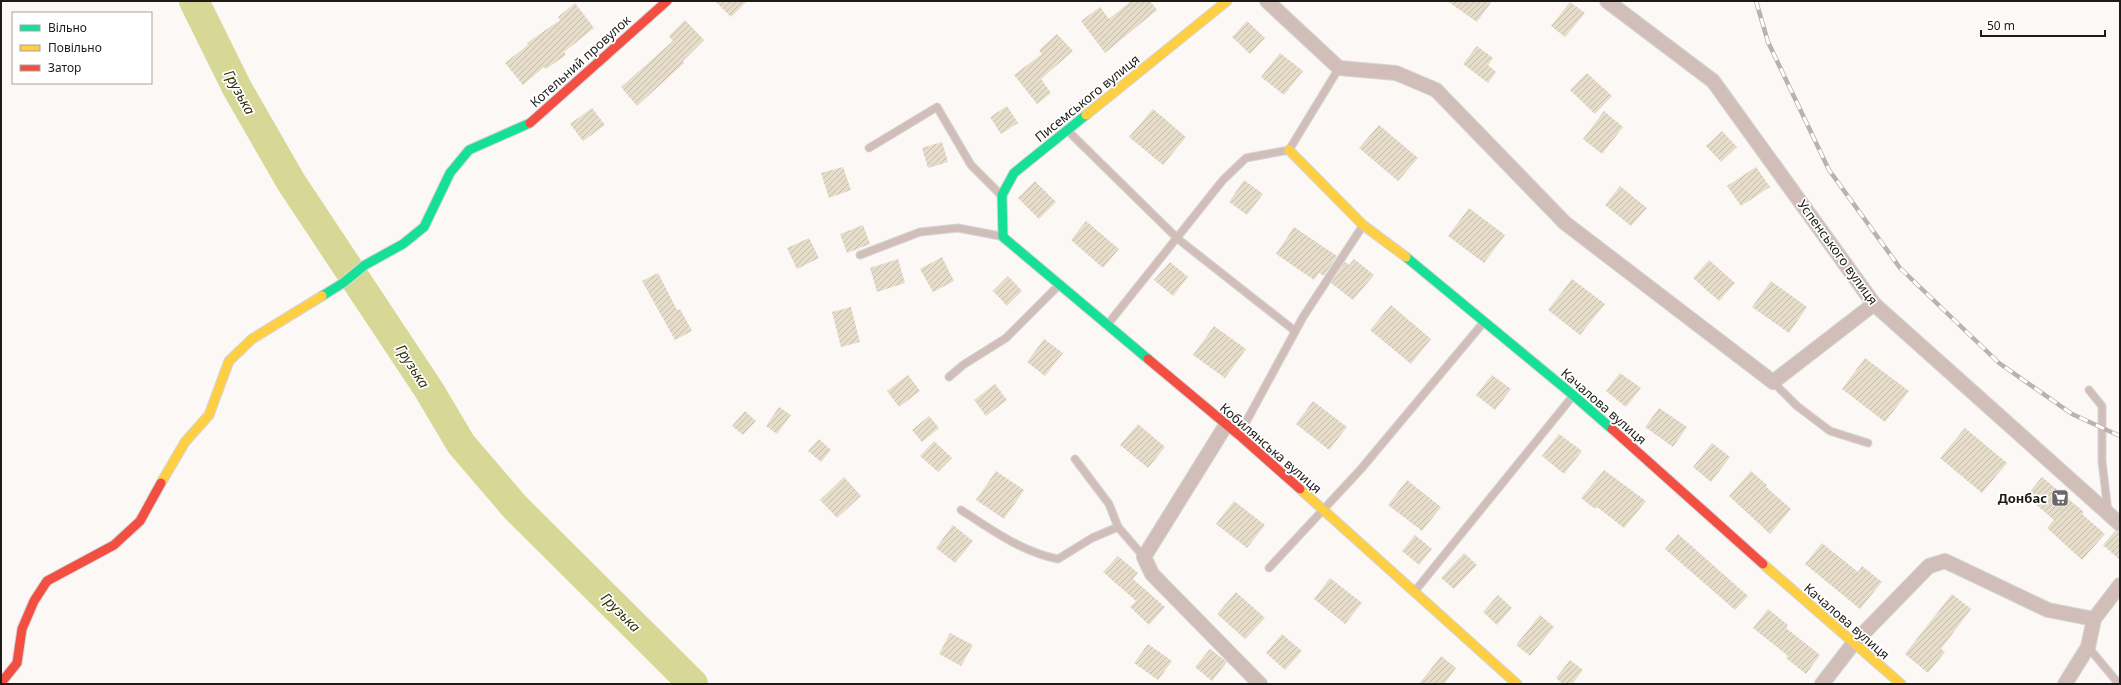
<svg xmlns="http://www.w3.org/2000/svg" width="2121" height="685" font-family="'Noto Sans',sans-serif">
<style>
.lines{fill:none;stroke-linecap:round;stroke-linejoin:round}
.river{stroke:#d8d896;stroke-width:30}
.building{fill:url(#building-hatch)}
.lane-casing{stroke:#d6d5d4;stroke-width:9}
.street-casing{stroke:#d6d5d4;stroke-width:16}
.fast-casing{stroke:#d6d5d4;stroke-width:11}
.slow-casing{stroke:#d6d5d4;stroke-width:11}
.jam-casing{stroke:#d6d5d4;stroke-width:11}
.lane{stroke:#d2beb9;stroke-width:7}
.street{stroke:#d2beb9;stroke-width:14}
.fast{stroke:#16e098;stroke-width:9}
.slow{stroke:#ffcf43;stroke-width:9}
.jam{stroke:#f24e42;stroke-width:9}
.rail-casing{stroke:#bdb1ae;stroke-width:4.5}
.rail{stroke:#fff;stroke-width:3;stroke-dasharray:9;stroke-linecap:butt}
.labels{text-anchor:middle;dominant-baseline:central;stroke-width:3.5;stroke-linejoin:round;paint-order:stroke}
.street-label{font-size:13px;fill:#1c1b1a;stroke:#fff}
.poi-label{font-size:13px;font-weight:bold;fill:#1c1b1a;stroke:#fff;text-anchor:end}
.water-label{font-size:14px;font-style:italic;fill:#313107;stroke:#fff}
</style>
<defs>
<pattern id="building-hatch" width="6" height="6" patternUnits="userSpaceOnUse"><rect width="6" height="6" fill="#e5dcca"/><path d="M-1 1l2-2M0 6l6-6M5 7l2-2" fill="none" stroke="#c4bcad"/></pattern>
</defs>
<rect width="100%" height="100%" fill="#fbf8f6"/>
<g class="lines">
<path class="river" d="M194,1L237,88L291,182L429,390L461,444L515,507L693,684"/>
</g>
<g class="building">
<path d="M715,1H747L731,17Z"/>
<path d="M1131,1H1150L1157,10L1105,53L1081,21L1100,7L1109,19Z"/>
<path d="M1447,1H1492L1477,22Z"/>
<path d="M1570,2L1585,13L1565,37L1551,26Z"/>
<path d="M575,3L594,28L564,52L566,55L546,69L544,67L523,85L505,63L528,45L527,43L560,20L558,17Z"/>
<path d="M685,20L704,40L683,61L684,63L637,106L621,87L673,41L669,36Z"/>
<path d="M1247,21L1265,38L1250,54L1232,37Z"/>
<path d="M1057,34L1073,51L1041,79L1051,93L1037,104L1014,75L1042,54L1039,50Z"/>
<path d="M1477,46L1493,58L1488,65L1496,72L1488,83L1463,64Z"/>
<path d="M1280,53L1303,71L1284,95L1261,77Z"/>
<path d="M1587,73L1612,96L1595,114L1570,90Z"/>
<path d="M1007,106L1018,123L1001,134L990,117Z"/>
<path d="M592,108L605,125L583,141L570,124Z"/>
<path d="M1153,109L1186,137L1163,165L1129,137Z"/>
<path d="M1604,111L1623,127L1602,154L1583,139Z"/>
<path d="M1379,125L1418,158L1398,181L1359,148Z"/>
<path d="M1722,131L1737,147L1721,162L1706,146Z"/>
<path d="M942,142L948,162L928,168L922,148Z"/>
<path d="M843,167L851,190L829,198L821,173Z"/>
<path d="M1756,167L1770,187L1741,206L1727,186Z"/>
<path d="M1244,180L1263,194L1247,215L1229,202Z"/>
<path d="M1035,181L1056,202L1039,219L1018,198Z"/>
<path d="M1620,186L1647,208L1631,226L1605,205Z"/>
<path d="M1469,208L1505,235L1484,263L1448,236Z"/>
<path d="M1086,221L1119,249L1103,268L1071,240Z"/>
<path d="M863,225L870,244L847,253L840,234Z"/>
<path d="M1294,227L1337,256L1324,276L1319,273L1314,280L1276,254Z"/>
<path d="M809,238L819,258L797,269L787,248Z"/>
<path d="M942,257L954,281L933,292L920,269Z"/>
<path d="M898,259L905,283L877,292L870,268Z"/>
<path d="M1354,259L1374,275L1353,300L1331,283L1345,262L1349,265Z"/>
<path d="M1709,260L1735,283L1719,301L1693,278Z"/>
<path d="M1170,262L1188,277L1173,296L1154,280Z"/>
<path d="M658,273L677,310L680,309L692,331L675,340L642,281Z"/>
<path d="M1008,276L1022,291L1007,306L993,291Z"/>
<path d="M1572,279L1605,304L1580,335L1548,310Z"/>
<path d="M1771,281L1807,307L1789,333L1752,307Z"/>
<path d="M1391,305L1431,339L1411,364L1370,330Z"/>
<path d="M851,307L860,342L841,347L832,312Z"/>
<path d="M1214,326L1246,349L1225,378L1193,355Z"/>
<path d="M1044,339L1063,353L1045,376L1027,362Z"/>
<path d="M1865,358L1909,391L1885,422L1842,389Z"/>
<path d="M1620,373L1641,388L1626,407L1606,391Z"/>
<path d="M908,375L920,391L899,407L887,391Z"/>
<path d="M1492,375L1511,389L1495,410L1476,395Z"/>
<path d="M995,384L1007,400L986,416L974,400Z"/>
<path d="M1313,401L1347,427L1329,450L1296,424Z"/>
<path d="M779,407L791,415L777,434L766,426Z"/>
<path d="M1659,408L1687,427L1673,447L1645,427Z"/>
<path d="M745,411L756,421L743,435L732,426Z"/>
<path d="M929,416L939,428L922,442L912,430Z"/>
<path d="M1138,424L1165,447L1148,468L1120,445Z"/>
<path d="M1965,428L2007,463L1982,493L1940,458Z"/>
<path d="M1559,434L1582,451L1564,474L1542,456Z"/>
<path d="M819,439L831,450L821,462L808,451Z"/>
<path d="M934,441L952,458L938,472L920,456Z"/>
<path d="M1712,443L1730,457L1711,482L1693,467Z"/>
<path d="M1604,470L1646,501L1624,528L1597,507L1595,509L1581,498Z"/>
<path d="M996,471L1024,490L1004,519L976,500Z"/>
<path d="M1751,471L1767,485L1766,487L1791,509L1770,534L1729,496Z"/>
<path d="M844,477L861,496L837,518L820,500Z"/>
<path d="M2042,477L2084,512L2082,514L2105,534L2082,560L2047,528L2054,520L2026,496Z"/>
<path d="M1407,480L1441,507L1422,531L1388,505Z"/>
<path d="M1234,501L1265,525L1247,548L1216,524Z"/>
<path d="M953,525L973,541L955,563L936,548Z"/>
<path d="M2115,531L2120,532V560L2103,545Z"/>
<path d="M1678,534L1748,596L1735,610L1665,549Z"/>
<path d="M1415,535L1432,549L1419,565L1402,551Z"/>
<path d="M1822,543L1858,572L1862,566L1882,582L1860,609L1805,564Z"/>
<path d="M1464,553L1477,565L1454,589L1441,578Z"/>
<path d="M1118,556L1138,573L1133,579L1165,607L1149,625L1130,607L1136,601L1103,572Z"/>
<path d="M1330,578L1362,603L1345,624L1314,599Z"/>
<path d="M1236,592L1265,618L1245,639L1217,614Z"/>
<path d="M1952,594L1971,609L1941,649L1945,652L1928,673L1905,654Z"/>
<path d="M1498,595L1512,608L1497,625L1483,612Z"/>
<path d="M1768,609L1788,625L1786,628L1820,655L1806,674L1786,658L1788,656L1753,628Z"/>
<path d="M1540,615L1554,627L1530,656L1516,645Z"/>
<path d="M950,633L973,645L961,666L939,654Z"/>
<path d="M1282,634L1302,651L1285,670L1266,653Z"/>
<path d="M1148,644L1172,661L1158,680L1134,663Z"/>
<path d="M1210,649L1227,662L1212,681L1195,667Z"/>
<path d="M1441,656L1456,668L1444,684H1419Z"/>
<path d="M1570,660L1583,670L1572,684H1563L1556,678Z"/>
</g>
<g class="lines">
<defs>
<g id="lane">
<path d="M1068,131L1178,239L1295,331"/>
<path d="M869,148L937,107L971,165L1000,194"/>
<path d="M860,255L920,232L958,228L1000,236"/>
<path d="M1108,324L1223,180L1246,158L1289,150L1339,68"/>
<path d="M949,377L963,365L1006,338L1059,285"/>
<path d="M1773,382L1797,406L1830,431L1868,443"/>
<path d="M2089,390L2102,406V461L2108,512"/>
<path d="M1240,433L1303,317L1362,227"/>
<path d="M1075,459L1109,504L1118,527L1144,557"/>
<path d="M961,510C992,530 1022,552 1058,559L1092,538L1118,527"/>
<path d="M1269,568L1361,469L1483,323"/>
<path d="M1415,591L1572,397"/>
<path d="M2088,647L2119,684"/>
</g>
<g id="street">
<path d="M1267,1L1339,68L1396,73L1436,90L1565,223L1773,382L1874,304"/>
<path d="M1607,1L1713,81L1874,304L2120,524"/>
<path d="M1226,425L1144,557L1152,574L1260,684"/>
<path d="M1822,684L1853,644L1929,566L1945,561L2048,610L2094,619L2120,585"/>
<path d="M2065,684L2088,647L2094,619"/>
</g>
<g id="fast">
<path d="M1086,115L1014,173L1002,195L1003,237L1148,359"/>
<path d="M1406,257L1573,395L1612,429"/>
<path d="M322,296L343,283L365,265L403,244L424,227L450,173L469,150L530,123"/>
</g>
<g id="slow">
<path d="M1086,115L1227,1"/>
<path d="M1289,150L1363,225L1406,257"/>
<path d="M161,483L185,442L209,415L229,361L252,339L322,296"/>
<path d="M1300,489L1517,684"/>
<path d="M1763,564L1901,684"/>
</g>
<g id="jam">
<path d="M530,123L667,1"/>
<path d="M1148,359L1239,435L1300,489"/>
<path d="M1612,429L1763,564"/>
<path d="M1,683L17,663L22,629L34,601L47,581L114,545L140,521L161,483"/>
</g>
</defs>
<use href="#lane" class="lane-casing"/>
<use href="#street" class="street-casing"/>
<use href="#fast" class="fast-casing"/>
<use href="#slow" class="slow-casing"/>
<use href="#jam" class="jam-casing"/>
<use href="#lane" class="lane"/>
<use href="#street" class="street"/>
<use href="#fast" class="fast"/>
<use href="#slow" class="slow"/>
<use href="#jam" class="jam"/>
<defs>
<path id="rail" d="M1756,1L1768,42L1829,170L1900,268L1999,363L2072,414L2120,436"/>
</defs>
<use href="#rail" class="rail-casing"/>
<use href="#rail" class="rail"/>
</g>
<defs>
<symbol id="supermarket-square" viewBox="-11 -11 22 22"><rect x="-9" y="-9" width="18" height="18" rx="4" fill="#6a6867" stroke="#fff"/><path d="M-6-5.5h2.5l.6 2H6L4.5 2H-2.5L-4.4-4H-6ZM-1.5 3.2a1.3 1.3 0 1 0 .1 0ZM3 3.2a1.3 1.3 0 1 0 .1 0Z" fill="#fff"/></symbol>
</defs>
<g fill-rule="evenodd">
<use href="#supermarket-square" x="2050" y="488" width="20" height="20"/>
</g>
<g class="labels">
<g class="street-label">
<text transform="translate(580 61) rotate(-42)">Котельний провулок</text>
<text transform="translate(1087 98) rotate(-39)">Писемського вулиця</text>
<text transform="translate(1838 252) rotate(54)">Успенського вулиця</text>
<text transform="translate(1604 406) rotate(41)">Качалова вулиця</text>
<text transform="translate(1271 448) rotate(41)">Кобилянська вулиця</text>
<text transform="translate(1847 621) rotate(41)">Качалова вулиця</text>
</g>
<g class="poi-label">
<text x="2047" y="498">Донбас</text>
</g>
<g class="water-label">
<text transform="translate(240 92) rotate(61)">Грузька</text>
<text transform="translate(413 366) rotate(57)">Грузька</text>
<text transform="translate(621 612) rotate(45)">Грузька</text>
</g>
</g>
<rect width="2121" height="685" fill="none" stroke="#1c1b1a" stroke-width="4"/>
<rect x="12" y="12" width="140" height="72" fill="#ffffff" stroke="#a4a4a3"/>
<rect x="20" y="25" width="20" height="6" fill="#16e098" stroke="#a4a4a3"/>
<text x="48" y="32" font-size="12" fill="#1c1b1a">Вільно</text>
<rect x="20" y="45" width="20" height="6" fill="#ffcf43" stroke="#a4a4a3"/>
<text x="48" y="52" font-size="12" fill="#1c1b1a">Повільно</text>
<rect x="20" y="65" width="20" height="6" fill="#f24e42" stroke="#a4a4a3"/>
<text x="48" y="72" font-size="12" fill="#1c1b1a">Затор</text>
<path d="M1981 30v6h124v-6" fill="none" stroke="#1c1b1a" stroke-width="2"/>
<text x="1987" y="30" font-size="12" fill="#1c1b1a" stroke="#ffffff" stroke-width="3" paint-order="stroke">50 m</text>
</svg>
